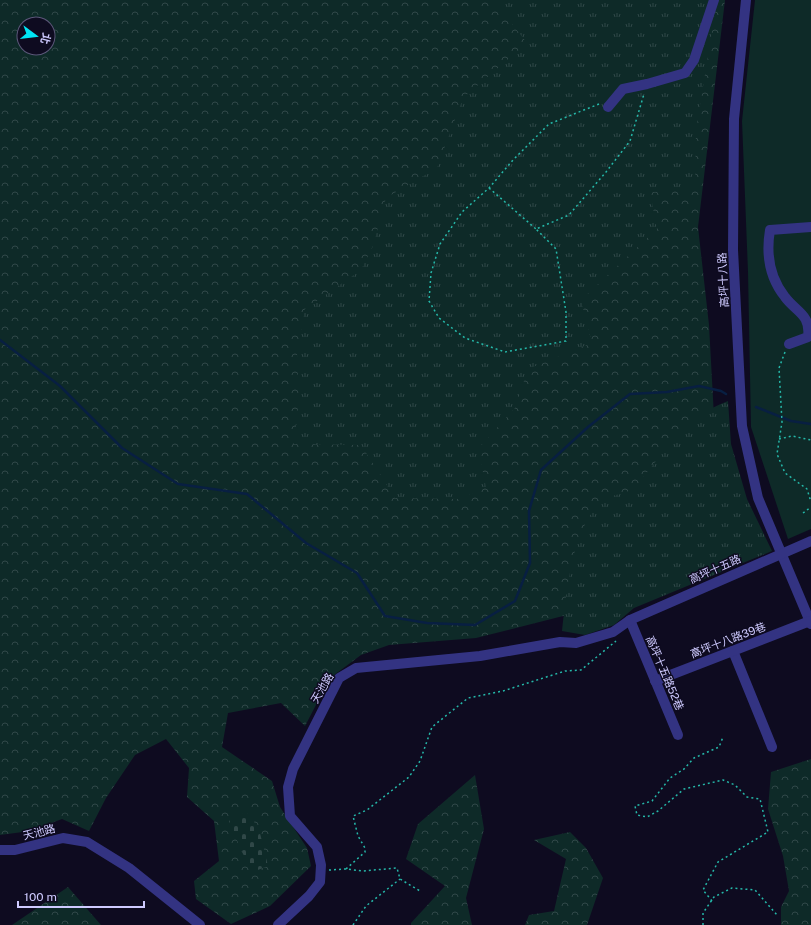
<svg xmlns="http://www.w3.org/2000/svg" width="811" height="925" font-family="'Public Sans','Noto Sans TC',sans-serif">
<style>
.forest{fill:url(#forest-crowns);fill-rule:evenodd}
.cemetery{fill:url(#cemetery-stones)}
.park{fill:url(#park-tufts)}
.garden{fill:#0e2a28}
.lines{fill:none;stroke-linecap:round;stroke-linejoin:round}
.stream{stroke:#081f42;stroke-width:2.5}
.path{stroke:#25b8a9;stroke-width:1.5;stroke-dasharray:2 3;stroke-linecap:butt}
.minor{stroke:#333382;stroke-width:10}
.labels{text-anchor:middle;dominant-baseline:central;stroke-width:3;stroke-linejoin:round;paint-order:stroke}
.street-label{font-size:11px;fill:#cecaff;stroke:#0e0b20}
</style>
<defs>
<pattern id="forest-crowns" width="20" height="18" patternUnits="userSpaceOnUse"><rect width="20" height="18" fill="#0e2a28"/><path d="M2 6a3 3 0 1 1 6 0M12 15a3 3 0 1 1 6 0" fill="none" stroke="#304848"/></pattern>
<pattern id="cemetery-stones" width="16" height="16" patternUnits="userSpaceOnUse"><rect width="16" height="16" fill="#0e2a28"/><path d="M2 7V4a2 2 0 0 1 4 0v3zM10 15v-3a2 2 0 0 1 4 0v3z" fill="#304848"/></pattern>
<pattern id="park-tufts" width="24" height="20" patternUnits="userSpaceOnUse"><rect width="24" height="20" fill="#0e2a28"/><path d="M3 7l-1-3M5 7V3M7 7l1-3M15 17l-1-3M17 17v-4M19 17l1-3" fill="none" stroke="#304848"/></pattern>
</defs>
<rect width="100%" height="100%" fill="#0e0b20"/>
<g class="forest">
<path d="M0,0H725L698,227L709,325L716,454L618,602L476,638L389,645L361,655L330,678L305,726L281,703L228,713L222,747L272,781L280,807L307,848L311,866L270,906L231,924L196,899L194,881L219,861L214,821L187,797L189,768L166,739L135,755L106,798L89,831L62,819L30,831L0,835ZM24,24H48V48H24Z"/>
<path d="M811,759V925H781V907L789,891L783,856L768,809L771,772Z"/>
<path d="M475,775L484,829L466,898L472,925H411V923L445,886L406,859L418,824Z"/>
<path d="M570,832L586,848L603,878L587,925H525L529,915L554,911L566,859L534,840Z"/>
<path d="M68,887L101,925H12Z"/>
</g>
<path class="cemetery" d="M246,811L259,829L268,866L253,872L242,852L229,821Z"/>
<g class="park">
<path d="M493,0H717L696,130L695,190L650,192L657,229L581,300L592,343L528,369L515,408L478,449L486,487L459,499L395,498L361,445L293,444L299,401L297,353L305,309L361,270L373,246L386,198L437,168L463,98L527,43Z"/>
<path d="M728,401L731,444L747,499L772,551L634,608L614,625L585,635L562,631C567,591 571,531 601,502C610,493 629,496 638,484C668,448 681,419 728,401Z"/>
</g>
<path class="garden" d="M755,0H811V529L788,539L751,427L748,272L742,121Z"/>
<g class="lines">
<g class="stream">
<path d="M0,340L60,386L122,448L178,484L247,494L306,543L357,573L385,616L427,623L475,625L515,601L530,563L529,511L541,470L588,427L630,394L667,392L699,386L721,391L726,394"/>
<path d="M756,407L791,421L811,424"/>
</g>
<g class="path">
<path d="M599,104L549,124L513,160L489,188L462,212L440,244L431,273L429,301L439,318L465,338L505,352L566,341V312L556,249L536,229L569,215L606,172L630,141L644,94"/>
<path d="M489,188L536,229"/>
<path d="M785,352L779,368L782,422L777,454L785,473L807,489L811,502"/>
<path d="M779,439L792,436L811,440"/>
<path d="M803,513L811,507"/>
<path d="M346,869L365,852V848L358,836L353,816L367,810L409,777L420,761L432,727L468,698L503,691L565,671L581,670L616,641"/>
<path d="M329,870L346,869L363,871L397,868L400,879L420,891"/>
<path d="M712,901L703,890L718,862L768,832L760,799L747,797L735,785L723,780L684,789L658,811L647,817L637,815L635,806L652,801L670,778L684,769L694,758L719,747L723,737"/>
<path d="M353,925L366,906L400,879"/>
<path d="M703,925V913L714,897L732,888L755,890L777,915"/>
</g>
<g class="minor">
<path d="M746,0L734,119L733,250L742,426L758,498L811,624"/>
<path d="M608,107L623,89L647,84L685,73L694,60L714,0"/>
<path d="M789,344L808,337C811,314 796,312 785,297C769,277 766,254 770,230L811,227"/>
<path d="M630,620L678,735"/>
<path d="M733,651L772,747"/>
<path d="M655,681L810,621"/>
<path d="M0,850H15L63,838L87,842L129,868L200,925"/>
<path d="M278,925L309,896L320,882L321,865L317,847L290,816L288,787L293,769L339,678L356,668L480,656L560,642L576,643L613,632L630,620L811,541"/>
</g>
</g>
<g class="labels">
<g class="street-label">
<text transform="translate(723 280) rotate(-93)">高坪十八路</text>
<text transform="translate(715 569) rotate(-24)">高坪十五路</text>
<text transform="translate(728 640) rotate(-21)">高坪十八路39巷</text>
<text transform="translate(665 673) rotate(67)">高坪十五路52巷</text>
<text transform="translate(322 688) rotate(-59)">天池路</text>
<text transform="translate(39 832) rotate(-14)">天池路</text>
</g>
</g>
<g transform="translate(36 36) rotate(105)"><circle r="19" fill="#0e0b20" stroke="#5b5779"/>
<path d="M0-3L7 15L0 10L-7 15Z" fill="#00e5f5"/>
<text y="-6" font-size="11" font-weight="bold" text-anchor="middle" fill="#cecaff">北</text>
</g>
<path d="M18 901v6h126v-6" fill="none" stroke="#cecaff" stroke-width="2"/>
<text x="24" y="901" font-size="12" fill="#cecaff" stroke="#0e0b20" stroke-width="3" paint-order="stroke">100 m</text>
</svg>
